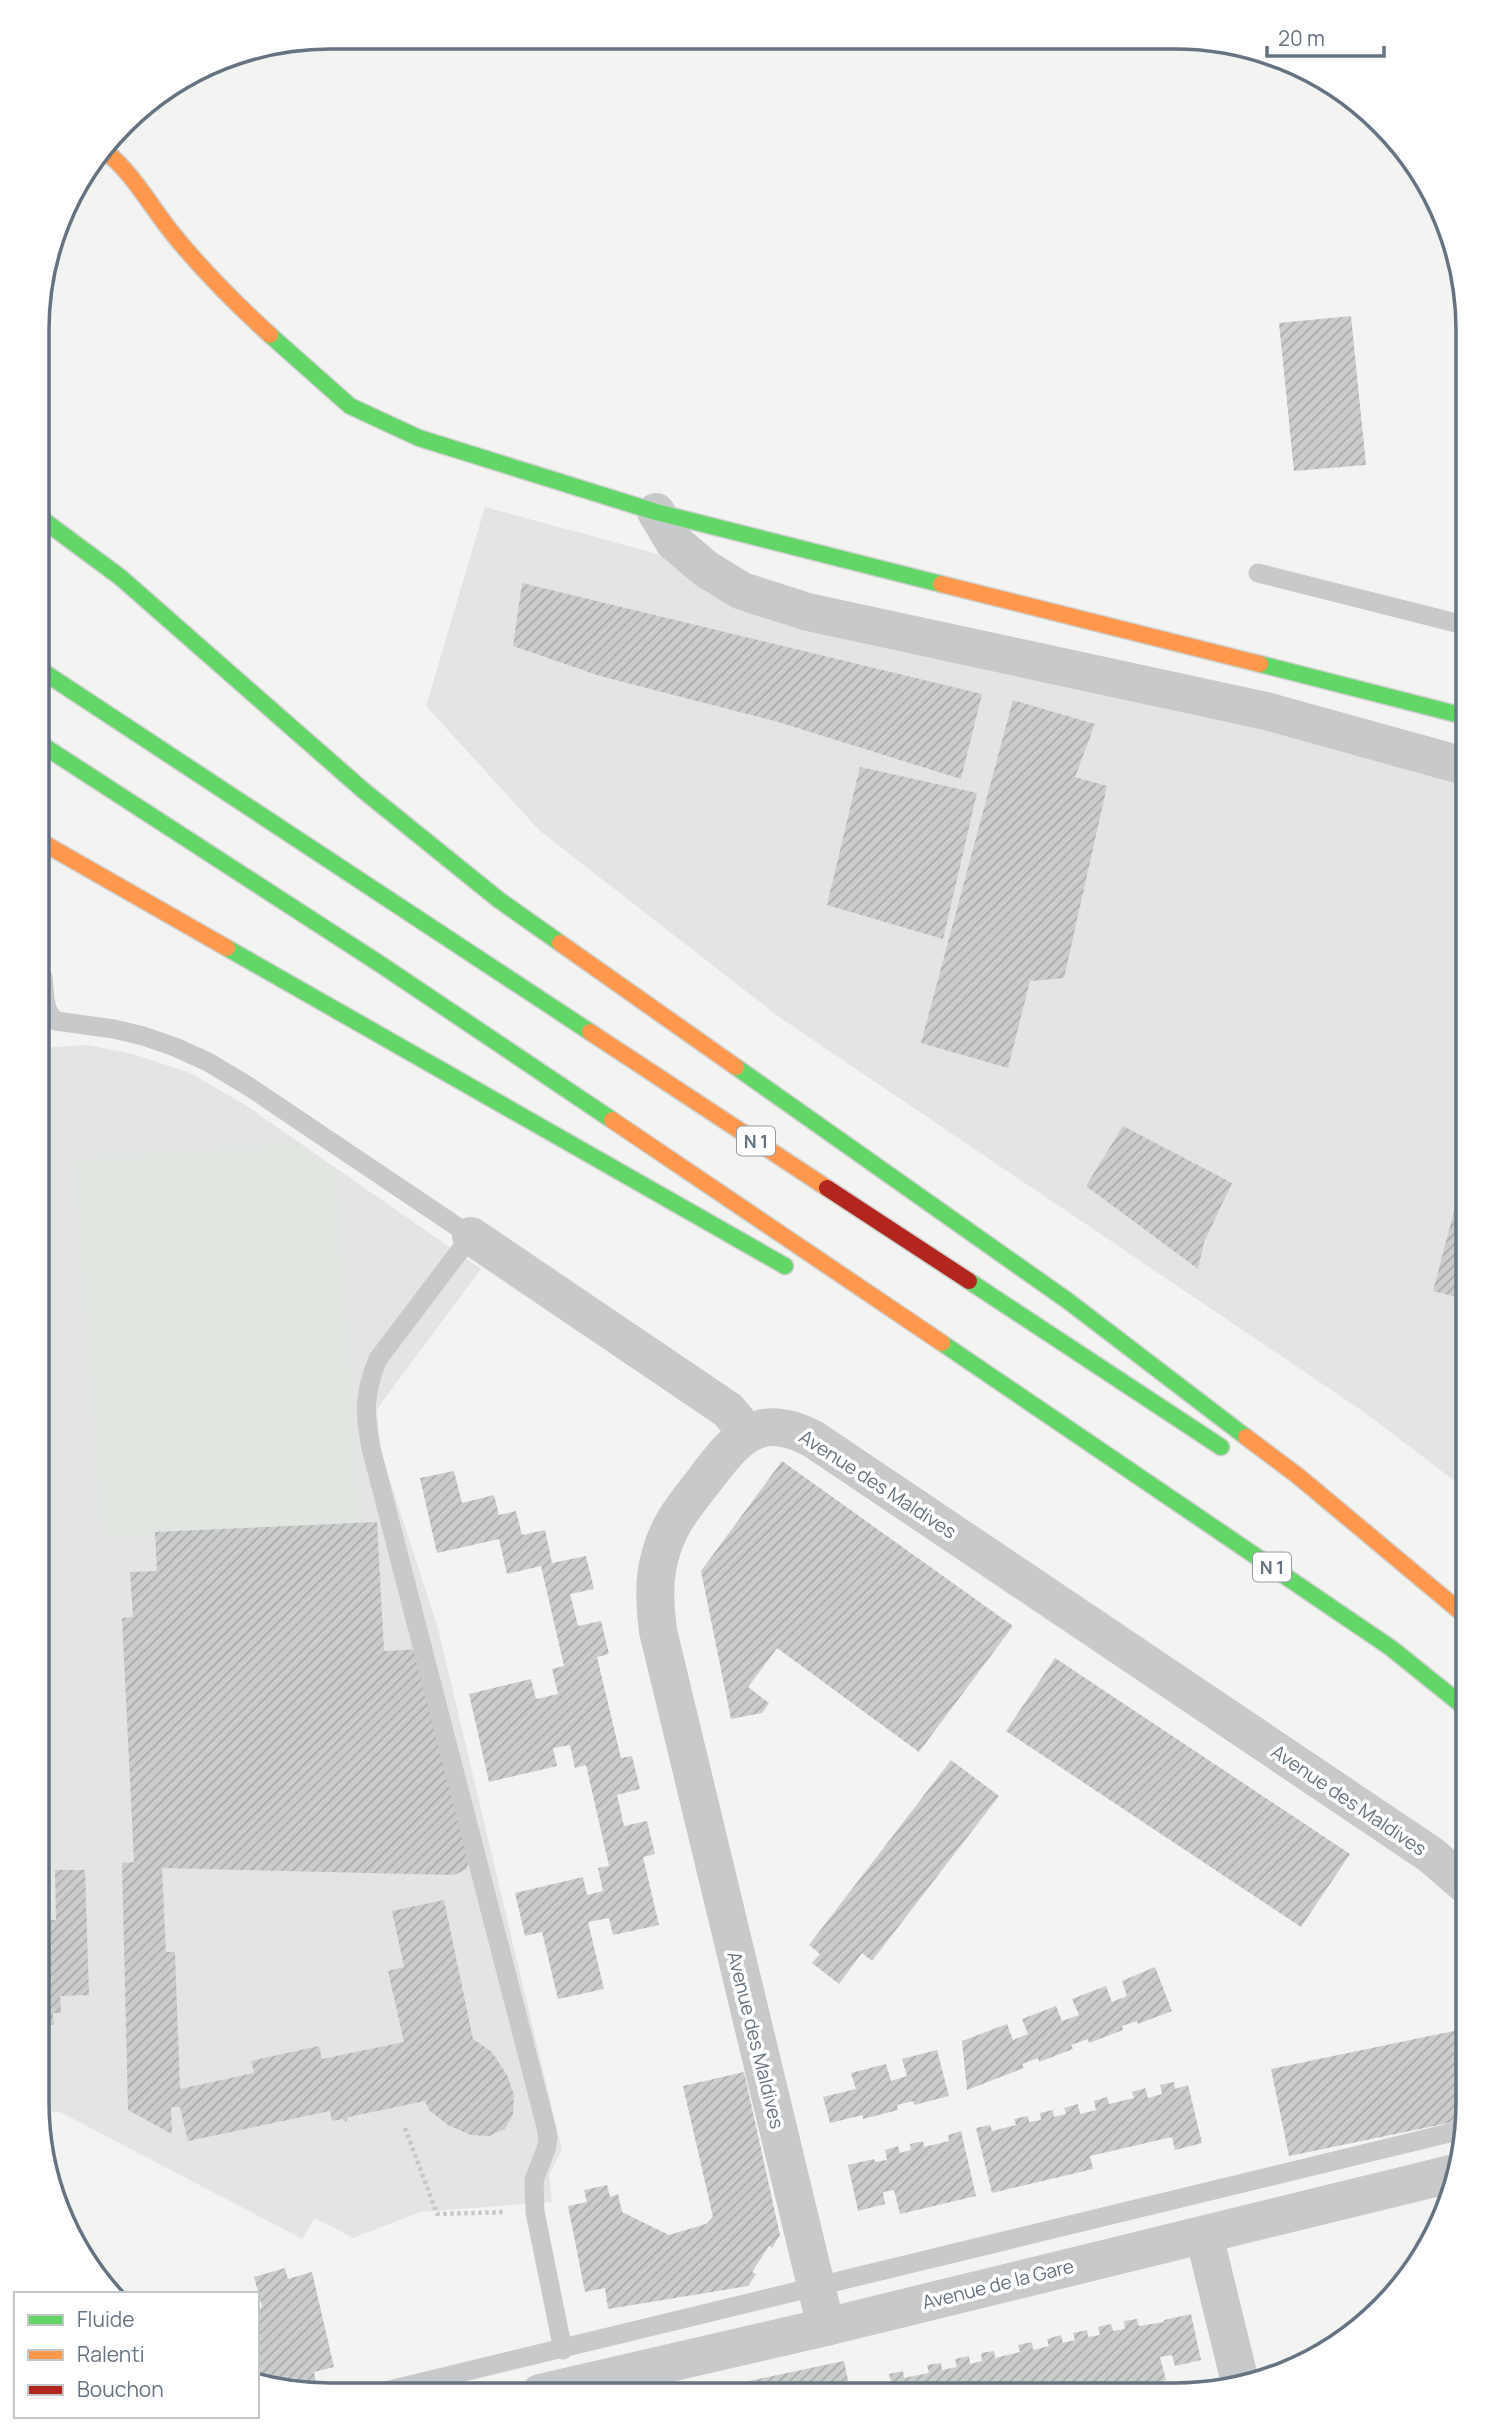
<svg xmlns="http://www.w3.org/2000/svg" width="1505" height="2432" font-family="Manrope,sans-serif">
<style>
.built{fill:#e3e5e5}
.green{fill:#e2e6e1}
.building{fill:url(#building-hatch)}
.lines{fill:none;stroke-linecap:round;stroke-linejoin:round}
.fast-casing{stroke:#cfd0d0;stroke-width:19}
.slow-casing{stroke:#cfd0d0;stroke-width:19}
.jam-casing{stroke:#cfd0d0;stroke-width:19}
.path{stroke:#c6c7c8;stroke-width:4.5;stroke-dasharray:3.5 3.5;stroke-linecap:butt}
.lane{stroke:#c8c9ca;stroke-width:19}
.street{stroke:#c8c9ca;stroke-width:38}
.fast{stroke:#63d668;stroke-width:16}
.slow{stroke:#ff974d;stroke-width:16}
.jam{stroke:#b3261e;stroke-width:16}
.labels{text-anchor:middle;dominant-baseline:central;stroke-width:7;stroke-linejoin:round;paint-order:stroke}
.shield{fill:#fff;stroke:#949da6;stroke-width:2}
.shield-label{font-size:18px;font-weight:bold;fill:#667380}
.street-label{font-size:19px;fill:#667380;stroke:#fff}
.rim{fill:none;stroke:#667380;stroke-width:3.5}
</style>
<defs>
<pattern id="building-hatch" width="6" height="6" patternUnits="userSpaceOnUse" patternTransform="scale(1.75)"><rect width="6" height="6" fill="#cbcdcd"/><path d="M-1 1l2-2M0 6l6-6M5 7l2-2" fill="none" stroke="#a9abac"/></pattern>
</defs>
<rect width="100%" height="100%" fill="#f3f4f2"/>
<g class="built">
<path d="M485,507L1468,774V1491L1361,1410L779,1017L540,831L426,706Z"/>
<path d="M87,1045L133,1054L188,1072L244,1104L481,1269L377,1409L381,1453L438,1628L562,2150L549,2175L552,2202L420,2212L353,2238L315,2218L302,2239L60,2112L39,2113L37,2102L38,1048Z"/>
</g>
<path class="green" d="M299,1145L335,1171L359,1522L104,1537L75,1160Z"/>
<g class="building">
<path d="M1351,316L1366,465L1294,471L1279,323Z"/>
<path d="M522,583L982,694L961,779L775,721L600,676L513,646Z"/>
<path d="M1013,700L1095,724L1075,777L1107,786L1064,978L1030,981L1008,1068L921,1043Z"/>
<path d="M860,767L977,793L943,939L827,905Z"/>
<path d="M1123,1126L1232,1183L1204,1242L1198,1269L1086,1186Z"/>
<path d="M1467,1162H1468V1300L1433,1291Z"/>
<path d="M782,1461L1013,1626L919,1752L777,1648L748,1687L769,1703L762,1713L731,1719L701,1571Z"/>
<path d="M454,1471L462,1503L494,1495L499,1515L516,1511L522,1535L545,1530L552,1563L586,1556L594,1589L570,1594L578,1626L601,1621L609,1654L597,1657L621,1758L632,1756L640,1789L617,1795L624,1826L647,1821L655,1854L643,1857L659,1925L613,1935L609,1918L588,1922L604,1989L558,1999L542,1932L525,1936L515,1893L583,1877L587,1895L603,1891L598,1868L609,1866L586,1765L575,1768L570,1745L553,1748L557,1766L489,1782L469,1694L531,1679L536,1699L558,1694L552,1669L564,1666L541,1566L507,1574L499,1539L437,1553L420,1478Z"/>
<path d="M377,1522L384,1651L424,1649L471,1852L467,1869L454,1875L162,1868L166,1952H175L180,2089L254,2073L251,2061L319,2046L322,2059L404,2042L388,1971L404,1967L392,1911L444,1900L473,2039L492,2052L507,2075L514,2095L513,2114L505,2129L489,2136L471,2135L448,2125L429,2110L425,2101L348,2117L346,2122L343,2119L332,2121L330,2111L188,2141L180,2107H171L172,2134L128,2110L122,1863L134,1862L122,1618L133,1617L130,1572L157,1571L155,1532Z"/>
<path d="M1055,1658L1350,1854L1301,1927L1006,1731Z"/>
<path d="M951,1760L999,1796L872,1961L862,1953L839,1984L812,1963L820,1954L809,1945Z"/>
<path d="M55,1870H85L89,1995L60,1996L61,2013H53L54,2025L37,2026V1909L50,1908V1920H56Z"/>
<path d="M1155,1967L1172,2011L1138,2024L1137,2021L1122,2026L1123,2030L1089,2043L1088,2039L1071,2045L1073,2049L1039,2062L1038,2058L1022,2064L1024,2068L967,2090L962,2041L1007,2024L1013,2040L1028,2034L1022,2019L1056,2006L1062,2021L1079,2015L1072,1999L1106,1986L1112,2002L1127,1996L1122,1981Z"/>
<path d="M1468,2028V2119L1289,2156L1271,2069Z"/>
<path d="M937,2050L949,2096L914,2105L913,2101L897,2105L898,2110L863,2119V2115L830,2123L823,2097L856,2089L851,2073L886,2064L891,2081L907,2076L902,2059Z"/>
<path d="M744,2072L780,2235L772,2248L769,2246L752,2272L756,2274L748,2286L608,2309L605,2288L585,2292L568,2206L587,2202L584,2190L607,2185L610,2197L618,2194L622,2212L669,2235L706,2224L713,2217L683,2086Z"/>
<path d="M1174,2082L1175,2089L1188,2085L1202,2143L1175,2150L1172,2137L1090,2156L1093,2169L992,2193L976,2128L990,2125L992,2131L1016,2125L1014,2119L1028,2116L1029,2122L1041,2120L1040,2113L1053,2110L1054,2117L1066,2114L1064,2108L1078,2104L1080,2114L1096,2110L1094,2101L1107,2097L1109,2104L1134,2098L1132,2092L1145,2088L1148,2098L1162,2094L1160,2085Z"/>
<path d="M961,2131L976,2196L900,2214L894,2190L883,2192L885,2204L858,2211L848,2165L874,2159L875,2162L887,2160L885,2150L898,2146L900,2153L911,2150L910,2144L923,2141L924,2147L949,2141L948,2135Z"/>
<path d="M87,2245L96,2275L95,2276L78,2247Z"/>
<path d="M285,2268L288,2279L312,2272L334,2367L314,2372L318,2392L292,2393L257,2383V2314L262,2306L254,2277Z"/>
<path d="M1191,2314L1201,2360L1175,2366L1172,2355L1160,2357L1166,2380L1097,2395H1062L1061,2390L1045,2395L894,2394L889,2374L903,2371L904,2378L929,2373L927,2365L941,2363L942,2370L957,2367L955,2359L969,2356L970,2364L982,2361L981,2353L994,2351L995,2358L1020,2352L1018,2345L1032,2342L1033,2350L1049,2346L1047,2339L1061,2335L1063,2343L1075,2340L1073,2333L1087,2330L1088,2337L1100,2335L1098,2327L1111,2324L1113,2331L1125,2329L1124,2321L1137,2319L1139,2326L1164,2322V2320Z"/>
<path d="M844,2361L851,2394H692V2393Z"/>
</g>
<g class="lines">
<defs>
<g id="fast">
<path d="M270,335L350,406L419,438L656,512L941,584"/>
<path d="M39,517L120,577L364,791L499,900L560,943"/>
<path d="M1260,664L1468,717"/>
<path d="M39,669L590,1032"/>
<path d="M39,743L383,966L612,1120"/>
<path d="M227,948L785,1266"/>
<path d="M736,1067L1068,1301L1246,1437"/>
<path d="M969,1281L1221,1447"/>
<path d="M942,1343L1391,1648L1468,1710"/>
</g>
<g id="slow">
<path d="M105,151C133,173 151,207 173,234C203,271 235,303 270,335"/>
<path d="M941,584L1260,664"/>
<path d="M38,840L227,948"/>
<path d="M560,943L736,1067"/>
<path d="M590,1032L827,1188"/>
<path d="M612,1120L942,1343"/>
<path d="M1246,1437L1298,1476L1468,1618"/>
</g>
<path id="jam" d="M827,1188L969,1281"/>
</defs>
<use href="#fast" class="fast-casing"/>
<use href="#slow" class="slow-casing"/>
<use href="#jam" class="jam-casing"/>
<path class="path" d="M405,2128L437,2214L506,2212"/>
<g class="lane">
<path d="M1258,573L1468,626"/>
<path d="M43,977C45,993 43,1011 56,1021L114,1029L143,1036L175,1047L208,1062L248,1086L471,1236L378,1359C364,1392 364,1414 371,1448L546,2127L548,2139L546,2149L534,2180L535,2212L563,2350"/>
<path d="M377,2393L1466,2129"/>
</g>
<g class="street">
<path d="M656,512L674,542L706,569L742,591L808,612L1266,711L1468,767"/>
<path d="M471,1236L728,1410L738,1422L745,1435"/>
<path d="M1204,2235L1240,2382"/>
<path d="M826,2327L658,1631C655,1606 653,1581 660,1556C669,1523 683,1508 703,1482C735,1440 757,1409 813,1439L1431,1855L1468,1887"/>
<path d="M540,2393L826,2327L1455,2173"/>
</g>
<use href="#fast" class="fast"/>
<use href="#slow" class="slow"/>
<use href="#jam" class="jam"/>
</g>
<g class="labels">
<g class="shield">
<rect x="737" y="1126.5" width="38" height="29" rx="5"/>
<rect x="1253" y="1552.5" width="38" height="29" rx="5"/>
</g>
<g class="shield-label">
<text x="756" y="1141">N 1</text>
<text x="1272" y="1567">N 1</text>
</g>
<g class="street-label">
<text transform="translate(878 1484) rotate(33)">Avenue des Maldives</text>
<text transform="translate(1349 1800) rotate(34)">Avenue des Maldives</text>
<text transform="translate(756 2040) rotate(76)">Avenue des Maldives</text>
<text transform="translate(998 2284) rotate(-14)">Avenue de la Gare</text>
</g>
</g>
<path d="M0 0H1505V2432H0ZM330 49H1175A281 281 0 0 1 1456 330V2102A281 281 0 0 1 1175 2383H330A281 281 0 0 1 49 2102V330A281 281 0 0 1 330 49Z" fill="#fff" fill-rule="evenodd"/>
<path class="rim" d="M330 49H1175A281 281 0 0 1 1456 330V2102A281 281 0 0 1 1175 2383H330A281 281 0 0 1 49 2102V330A281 281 0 0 1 330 49Z"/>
<rect x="14" y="2292" width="245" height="126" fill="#ffffff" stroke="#c2c7cc" stroke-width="2"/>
<rect x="28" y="2315" width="35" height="10" fill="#63d668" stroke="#c2c7cc" stroke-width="2"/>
<text x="77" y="2327" font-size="21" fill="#667380">Fluide</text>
<rect x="28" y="2350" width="35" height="10" fill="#ff974d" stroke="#c2c7cc" stroke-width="2"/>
<text x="77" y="2362" font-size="21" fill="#667380">Ralenti</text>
<rect x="28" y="2385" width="35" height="10" fill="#b3261e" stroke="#c2c7cc" stroke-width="2"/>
<text x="77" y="2397" font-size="21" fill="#667380">Bouchon</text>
<path d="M1267 46v10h117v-10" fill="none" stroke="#667380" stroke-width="3.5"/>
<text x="1278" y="46" font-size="21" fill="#667380" stroke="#ffffff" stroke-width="5" paint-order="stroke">20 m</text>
</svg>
